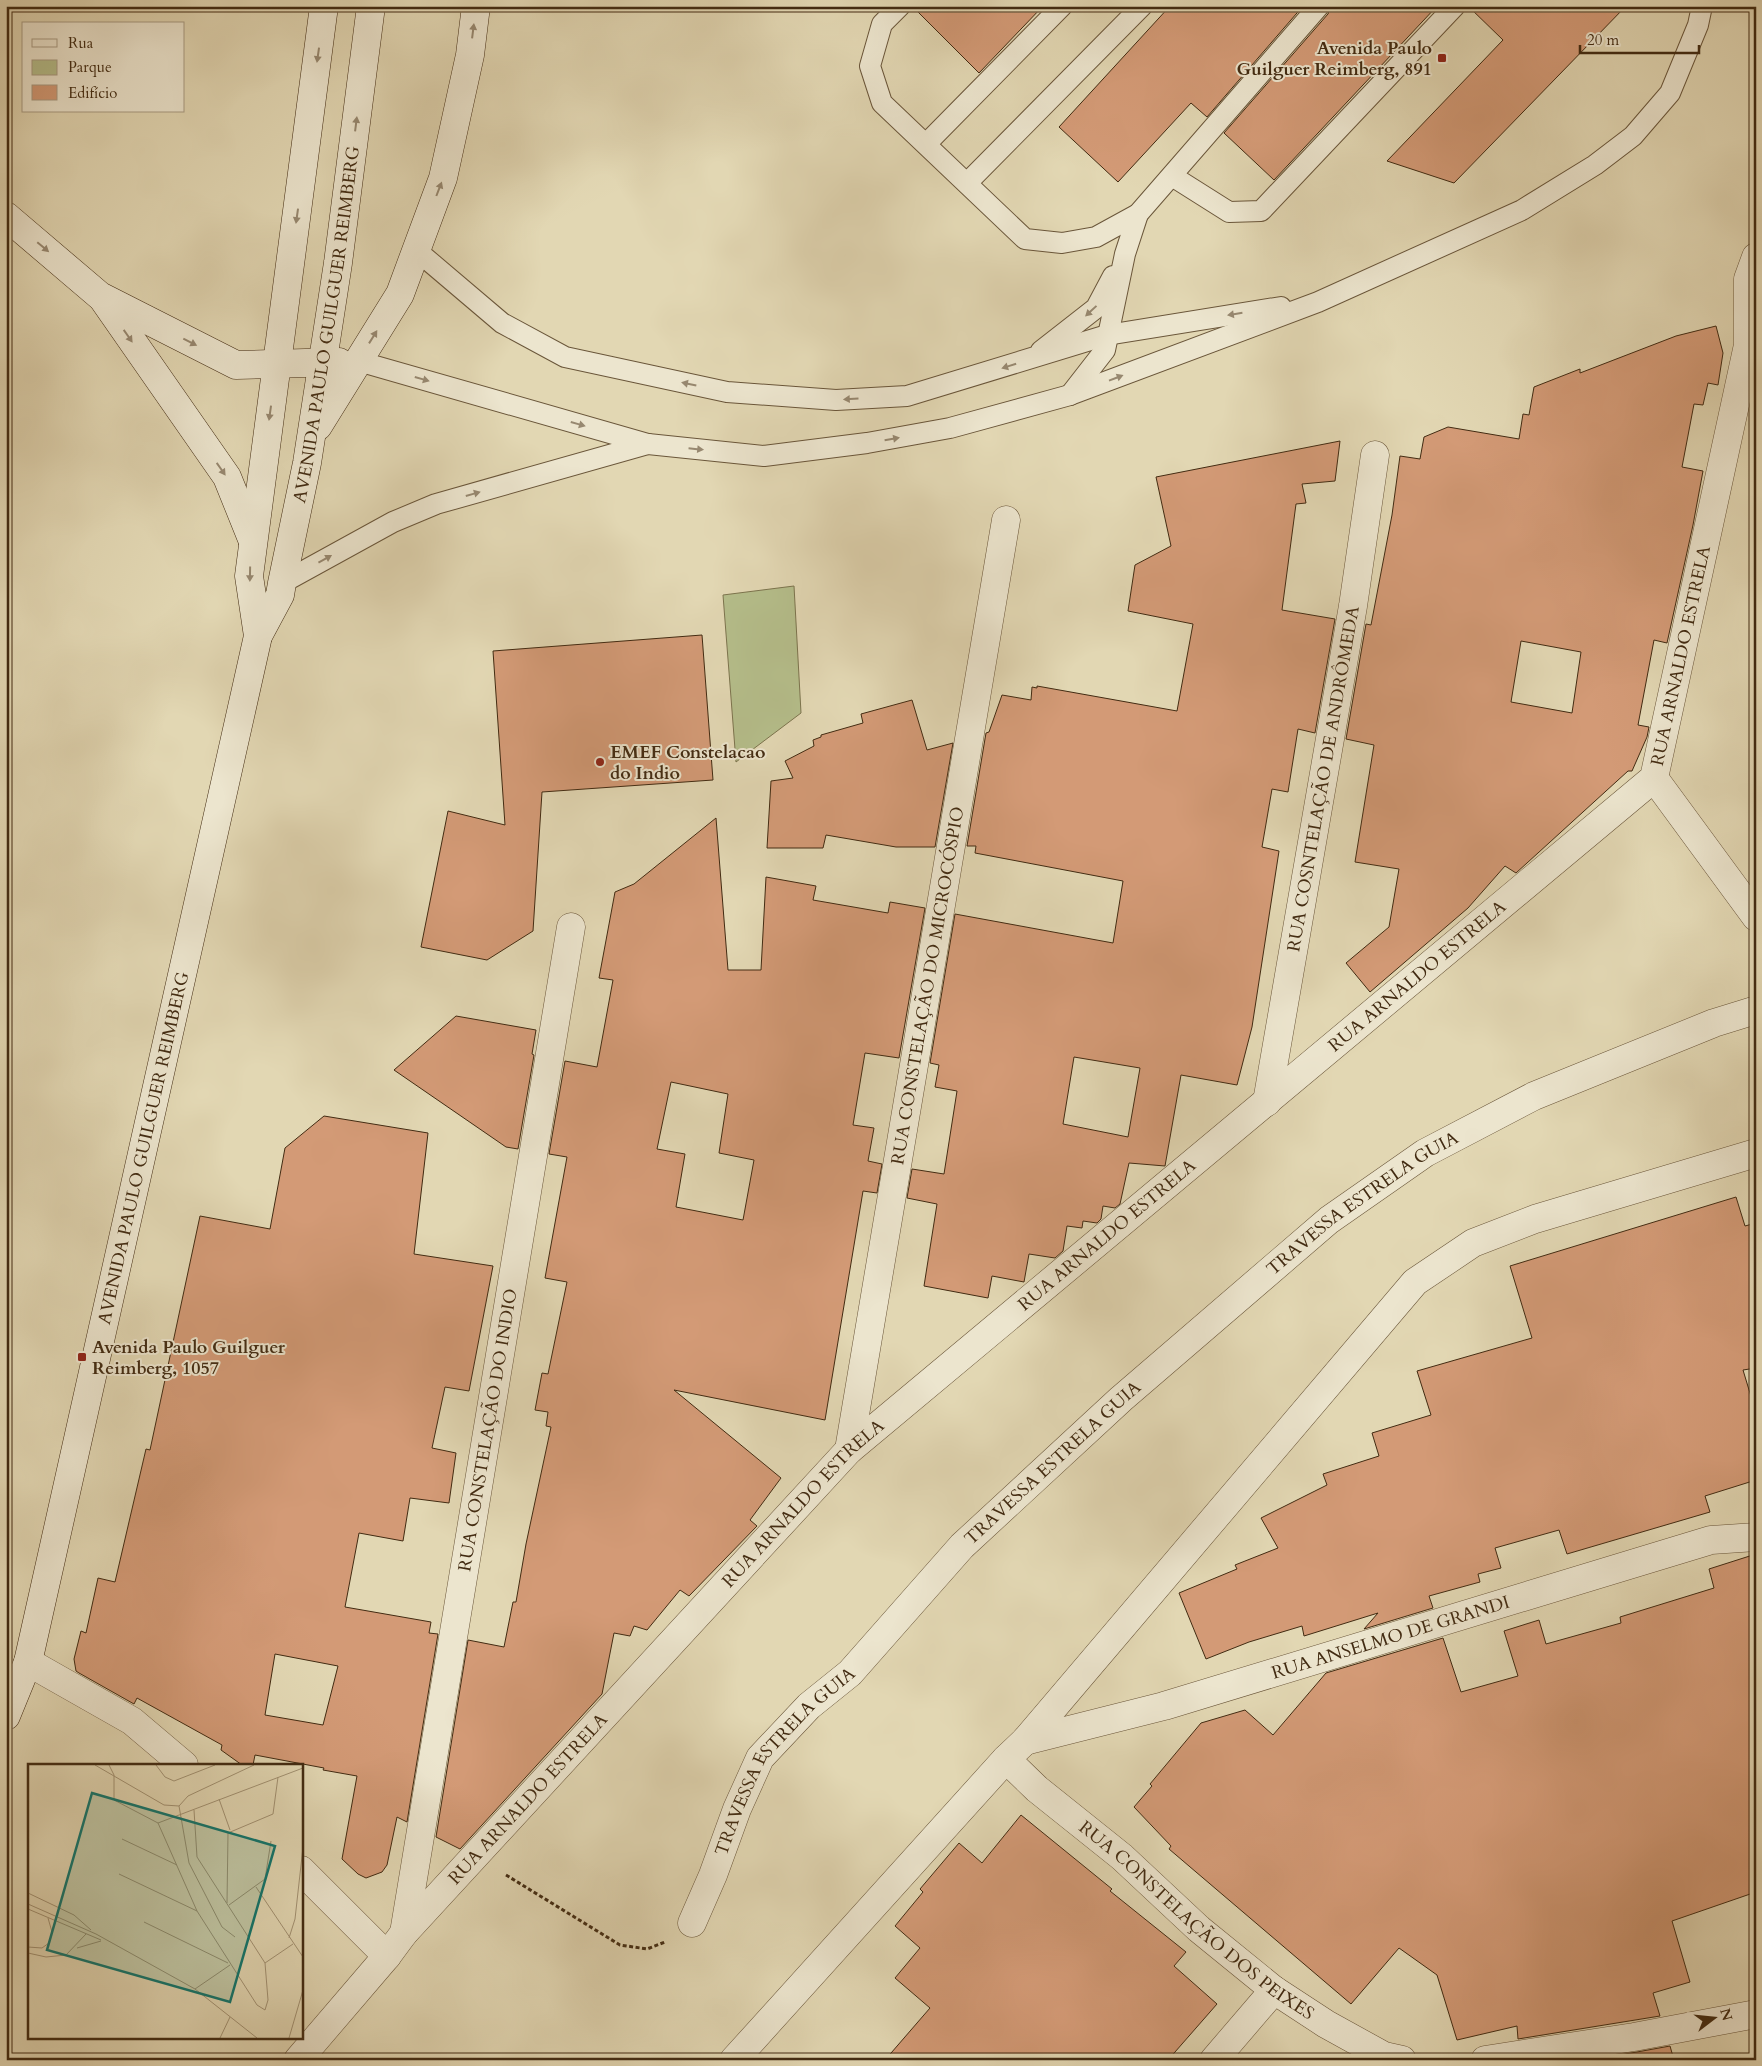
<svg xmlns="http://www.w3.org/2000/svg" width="1762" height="2066" font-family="Cardo,serif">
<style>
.green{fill:#b5be8b;stroke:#7c744e}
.building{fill:#d39a76;stroke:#422b12;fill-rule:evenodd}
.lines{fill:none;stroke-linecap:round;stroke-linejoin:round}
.lane-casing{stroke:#6a563a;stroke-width:22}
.street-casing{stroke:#6a563a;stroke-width:29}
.secondary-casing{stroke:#422b12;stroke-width:29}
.path{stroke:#422b12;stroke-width:3;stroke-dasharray:4 2.5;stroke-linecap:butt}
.lane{stroke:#ece5ce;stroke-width:20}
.street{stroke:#ece5ce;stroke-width:28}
.secondary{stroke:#ece5ce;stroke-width:28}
.oneway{fill:#978870}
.poi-dot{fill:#8f2418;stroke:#ece5ce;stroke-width:2}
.labels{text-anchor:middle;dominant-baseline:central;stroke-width:4;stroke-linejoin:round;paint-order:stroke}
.poi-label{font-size:18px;font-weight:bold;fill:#422b12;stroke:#ece5ce;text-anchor:start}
.street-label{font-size:18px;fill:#422b12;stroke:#ece5ce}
.inset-road{fill:none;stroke:#a29273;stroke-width:1}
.view{fill:#0f766e;fill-opacity:0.15;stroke:#0f766e;stroke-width:2.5}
.inset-edge{fill:none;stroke:#422b12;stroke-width:2.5}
</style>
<rect width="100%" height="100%" fill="#e2d7b3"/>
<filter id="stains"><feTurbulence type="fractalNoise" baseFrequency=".004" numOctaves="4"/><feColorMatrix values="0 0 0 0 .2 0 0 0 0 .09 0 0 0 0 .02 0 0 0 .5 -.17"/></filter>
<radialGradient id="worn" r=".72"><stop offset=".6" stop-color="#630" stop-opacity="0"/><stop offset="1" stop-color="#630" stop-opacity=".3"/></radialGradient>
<path class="green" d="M794,586L801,713L736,762L723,595Z"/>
<g class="building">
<path d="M912,6H1043L979,73Z"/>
<path d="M1170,6H1303L1207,117L1191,103L1118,182L1059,127Z"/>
<path d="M1331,6H1437L1274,180L1224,133L1328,14Z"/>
<path d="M1468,6H1626L1454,183L1387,161L1503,40Z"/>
<path d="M1716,326L1723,353L1718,385L1708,383L1703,405L1694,404L1682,467L1703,471L1693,525L1667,643L1654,640L1638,725L1649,727L1647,737L1632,771H1628L1516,873L1505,866L1468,908L1370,992L1346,963L1389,927L1399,869L1355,862L1374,745L1346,739L1366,624L1371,625L1392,515L1400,456L1420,459L1424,437L1448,427L1519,439L1523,414L1529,415L1534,387L1580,369V373L1676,336ZM1521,641L1581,652L1572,713L1511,702Z"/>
<path d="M1340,441L1335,481L1302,484L1306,503L1296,504L1282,610L1335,619L1315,733L1298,729L1288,792L1272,789L1262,847L1279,851L1252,1027L1237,1085L1181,1075L1165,1166L1129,1163L1120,1204L1115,1208L1103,1206L1101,1219L1097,1223L1083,1221L1082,1228L1067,1226L1063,1251L1055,1258L1029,1254L1024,1282L992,1276L988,1298L924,1286L937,1204L907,1198L912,1169L944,1174L957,1091L935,1087L939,1065L930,1063L955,914L1113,943L1123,881L975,853L976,846H967L986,733L989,732L1002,695L1031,700L1032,687L1037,688V686L1177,711L1193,624L1128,611L1135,565L1171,546L1156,477ZM1074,1057L1140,1068L1128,1137L1063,1124Z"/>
<path d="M702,635L713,780L542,792L533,931L487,960L421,947L448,811L505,825L493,651Z"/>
<path d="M912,700L927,750L953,743L935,847H896L826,835L823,848H767L771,781L793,778L785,761L814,746L813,740L821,737V735L863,723L861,714Z"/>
<path d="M716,818L728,970H761L766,877L816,886L813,900L888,913L890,902L925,908L899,1058L865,1053L853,1125L874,1128L868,1161L882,1164L877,1193L863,1191L825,1420L674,1390L781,1478L750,1520L757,1526L689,1596L680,1590L647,1630L634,1626L630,1636L614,1633L602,1694L460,1849L436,1837L468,1640L504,1647L513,1602H516L526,1544L551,1427L546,1426L548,1412L535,1410L542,1373L548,1374L567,1282L545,1278L567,1157L549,1154L565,1061L597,1067L613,980L599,978L615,892L634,884ZM671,1082L728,1094L719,1153L754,1160L743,1220L676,1207L685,1154L657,1149Z"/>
<path d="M456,1016L536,1030L532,1054L534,1055L518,1149L506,1147L394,1070Z"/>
<path d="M324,1116L428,1133L414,1254L493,1266L469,1391L445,1387L432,1448L456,1453L449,1503L410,1498L403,1541L359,1533L345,1607L431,1622L429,1633L438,1634L407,1822L397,1817L387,1865L382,1872L366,1878L358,1874L342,1859L357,1776L323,1770L324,1768L255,1755L253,1765H242L221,1750L222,1745L137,1698L134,1704L79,1673L76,1671L74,1659L81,1631L86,1633L98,1578L115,1582L146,1449L150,1450L200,1216L270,1229L285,1148ZM275,1654L338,1666L323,1725L265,1715Z"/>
<path d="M1736,1197L1745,1226L1756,1223V1368L1743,1370L1756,1413V1480L1705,1496L1710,1512L1567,1554L1559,1530L1495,1548L1501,1568L1478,1574L1480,1582L1429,1596L1433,1608L1364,1629L1378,1613L1304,1636L1302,1626L1249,1642L1206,1659L1179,1593L1237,1569L1235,1565L1278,1548L1261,1518L1327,1485L1323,1474L1379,1456L1372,1433L1431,1415L1417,1371L1532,1338L1510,1266Z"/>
<path d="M1756,1554V1892L1672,1921L1690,1982L1653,1993L1660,2016L1518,2039L1517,2026L1457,2040L1437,1975L1399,1948L1351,2004L1169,1849L1171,1846L1134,1807L1152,1786L1150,1784L1201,1723L1245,1710L1273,1735L1326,1673L1443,1638L1461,1692L1518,1676L1504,1631L1539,1620L1546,1644L1621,1623L1620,1617L1714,1588L1709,1569Z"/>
<path d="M1021,1815L1112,1889L1110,1891L1186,1952L1174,1966L1217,2004L1168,2060H885L930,2008L895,1978L920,1948L895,1926L923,1892L920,1889L959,1843L982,1863Z"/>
<path d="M1670,2046L1674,2060H1589L1637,2052Z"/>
</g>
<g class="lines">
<defs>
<g id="lane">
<path d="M900,6L882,24L870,66L882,103L1025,239L1062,243L1096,237L1138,214L1319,6"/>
<path d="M926,144L1062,6"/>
<path d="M1172,176L1229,212L1261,211L1455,6"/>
<path d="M967,183L1142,6"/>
<path d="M416,250L502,323L565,357L727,392L836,400L907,396L1107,335L1281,307"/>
<path d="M1041,351L1096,308L1113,276"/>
<path d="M358,361L648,444L764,456L867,443L950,428L1070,395L1318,302L1522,210L1595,165L1633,136L1670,93L1698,25L1702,6"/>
<path d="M1070,395L1105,350L1125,254L1138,214"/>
<path d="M282,583L393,522L436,504L648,444"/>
</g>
<g id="street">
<path d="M1654,778L1756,917"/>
<path id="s1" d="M1267,1102L1353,606L1375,455"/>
<path id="s2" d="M849,1450L1006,520"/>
<path d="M28,1662L132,1721L184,1765"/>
<path id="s3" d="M1025,1741L1164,1706L1711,1540L1756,1537"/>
<path id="s4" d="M1006,1759L1037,1789L1122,1857L1199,1929L1274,1990L1326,2024L1384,2056L1402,2060"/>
<path d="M301,1870L387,1956"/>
<path id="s5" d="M692,1923L713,1875L737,1809L760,1758L809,1706L850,1673L962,1546L1121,1399L1329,1220L1425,1153L1534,1096L1714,1023L1756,1010"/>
<path id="s6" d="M404,1933L571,927"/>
<path id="s7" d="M298,2060L387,1956L404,1933L849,1450L1654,778L1748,345V279L1756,257"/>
<path d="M734,2060L1006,1759L1025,1741L1415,1282L1473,1243L1535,1219L1756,1153"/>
<path d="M1214,2060L1274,1990"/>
<path d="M1485,2060L1634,2037L1756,2014"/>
</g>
<g id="secondary">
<path d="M6,216L100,296L236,365L339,362"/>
<path d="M103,299L227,477L252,539"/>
<path d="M318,426L400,294L443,178L470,55L476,6"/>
<path d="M258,636L249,576L324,6"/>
<path id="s8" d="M6,1716L28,1662L258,636L280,595L282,583L307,463L338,263L371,6"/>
</g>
</defs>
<use href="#lane" class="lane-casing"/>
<use href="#street" class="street-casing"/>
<use href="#secondary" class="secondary-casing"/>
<path class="path" d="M506,1875L620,1945L647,1949L665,1942"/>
<use href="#lane" class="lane"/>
<use href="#street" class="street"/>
<use href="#secondary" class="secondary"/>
</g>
<defs><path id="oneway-solid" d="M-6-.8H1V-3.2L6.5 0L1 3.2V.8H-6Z" transform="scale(1.25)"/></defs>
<g class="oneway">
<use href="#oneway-solid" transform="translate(473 31) rotate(-83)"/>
<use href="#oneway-solid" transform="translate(318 55) rotate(98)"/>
<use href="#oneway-solid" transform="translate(356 124) rotate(-83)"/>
<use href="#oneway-solid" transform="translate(439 189) rotate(-69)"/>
<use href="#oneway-solid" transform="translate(297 216) rotate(98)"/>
<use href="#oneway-solid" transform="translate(43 247) rotate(40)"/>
<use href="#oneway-solid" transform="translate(1091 311) rotate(137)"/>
<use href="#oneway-solid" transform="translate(1235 314) rotate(171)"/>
<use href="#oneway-solid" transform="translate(128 336) rotate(55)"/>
<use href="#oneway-solid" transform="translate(373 337) rotate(-58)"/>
<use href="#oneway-solid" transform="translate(190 342) rotate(27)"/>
<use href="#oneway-solid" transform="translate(1009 366) rotate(163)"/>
<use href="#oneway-solid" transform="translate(1116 378) rotate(-21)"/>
<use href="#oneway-solid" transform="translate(422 379) rotate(16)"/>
<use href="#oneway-solid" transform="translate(689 384) rotate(-168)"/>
<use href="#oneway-solid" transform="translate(851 399) rotate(177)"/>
<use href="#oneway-solid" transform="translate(270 413) rotate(98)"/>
<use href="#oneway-solid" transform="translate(578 424) rotate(16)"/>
<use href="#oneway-solid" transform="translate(892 439) rotate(-10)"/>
<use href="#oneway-solid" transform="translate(696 449) rotate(6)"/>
<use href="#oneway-solid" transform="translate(221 469) rotate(55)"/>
<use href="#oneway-solid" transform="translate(473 494) rotate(-16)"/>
<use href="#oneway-solid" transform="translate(325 559) rotate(-29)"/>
<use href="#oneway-solid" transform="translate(250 574) rotate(91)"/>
</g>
<g class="poi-dot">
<rect x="1437" y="53" width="10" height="10" rx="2.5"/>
<circle cx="600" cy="762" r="5"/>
<rect x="77" y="1352" width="10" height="10" rx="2.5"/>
</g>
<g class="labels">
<g class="poi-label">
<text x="1432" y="48" text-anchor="end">Avenida Paulo<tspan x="1432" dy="21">Guilguer Reimberg, 891</tspan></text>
<text x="610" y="752">EMEF Constelacao<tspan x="610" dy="21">do Indio</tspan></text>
<text x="92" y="1347">Avenida Paulo Guilguer<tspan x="92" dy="21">Reimberg, 1057</tspan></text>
</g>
<g class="street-label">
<text stroke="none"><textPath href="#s8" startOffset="1431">AVENIDA PAULO GUILGUER REIMBERG</textPath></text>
<text stroke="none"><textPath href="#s7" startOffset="1996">RUA ARNALDO ESTRELA</textPath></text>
<text stroke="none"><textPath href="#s1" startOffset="328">RUA COSNTELAÇÃO DE ANDRÔMEDA</textPath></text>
<text stroke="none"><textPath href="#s7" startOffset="1562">RUA ARNALDO ESTRELA</textPath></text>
<text stroke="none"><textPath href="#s2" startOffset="471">RUA CONSTELAÇÃO DO MICROCÓSPIO</textPath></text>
<text stroke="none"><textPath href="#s8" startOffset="585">AVENIDA PAULO GUILGUER REIMBERG</textPath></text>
<text stroke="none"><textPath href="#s5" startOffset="1000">TRAVESSA ESTRELA GUIA</textPath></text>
<text stroke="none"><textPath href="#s7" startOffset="1158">RUA ARNALDO ESTRELA</textPath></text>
<text stroke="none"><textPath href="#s6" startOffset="510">RUA CONSTELAÇÃO DO INDIO</textPath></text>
<text stroke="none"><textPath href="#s5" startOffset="595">TRAVESSA ESTRELA GUIA</textPath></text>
<text stroke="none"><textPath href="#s7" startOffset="752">RUA ARNALDO ESTRELA</textPath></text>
<text stroke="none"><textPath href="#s3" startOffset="380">RUA ANSELMO DE GRANDI</textPath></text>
<text stroke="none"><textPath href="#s5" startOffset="190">TRAVESSA ESTRELA GUIA</textPath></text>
<text stroke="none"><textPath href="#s7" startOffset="348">RUA ARNALDO ESTRELA</textPath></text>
<text stroke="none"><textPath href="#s4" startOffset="250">RUA CONSTELAÇÃO DOS PEIXES</textPath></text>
</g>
</g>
<g transform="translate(28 1764)">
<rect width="275" height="275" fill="#e2d7b3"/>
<path class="inset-road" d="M67,1L136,41L151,42M81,1L86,11V36L130,59L169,147L229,241L237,246L240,236L237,199L169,93L166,46M128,1L137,13L146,17L187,1M191,35L202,66M151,42L161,99L194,163L207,173M151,42L160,32L226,1M130,59L275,4M94,75L149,101M91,110L169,147M228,123L275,193M0,129L46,151L63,166M199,139L200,69L245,50L250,13M0,140L68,170L167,225L229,274M201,141L237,115L243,77M0,145L73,176M116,158L200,199M261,174L267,155L275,83M0,183L14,184L21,179L24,168L20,154M49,184L73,177M0,189L18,193L38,191L58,170M237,199L265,180M167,225L202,201M192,274L202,253M261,274L275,226"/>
<path class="view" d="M64,29L247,82L202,238L19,186Z"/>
<rect width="275" height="275" class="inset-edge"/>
</g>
<rect width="1762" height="2066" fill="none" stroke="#e2d7b3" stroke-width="25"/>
<rect x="8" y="8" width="1747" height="2051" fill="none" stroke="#422b12" stroke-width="2.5"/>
<rect x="12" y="12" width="1737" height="2041" fill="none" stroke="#422b12"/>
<rect x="22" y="22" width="162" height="90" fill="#ece5ce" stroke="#a89b83"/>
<rect x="32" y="39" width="25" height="8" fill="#ece5ce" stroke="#a89b83"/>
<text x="68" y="48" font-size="15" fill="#422b12">Rua</text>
<rect x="32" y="60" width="25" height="15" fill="#b5be8b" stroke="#a89b83"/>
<text x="68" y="72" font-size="15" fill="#422b12">Parque</text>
<rect x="32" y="85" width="25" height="15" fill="#d39a76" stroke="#a89b83"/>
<text x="68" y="98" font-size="15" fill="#422b12">Edifício</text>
<g transform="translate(1714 2018) rotate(74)" stroke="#ece5ce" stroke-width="4" paint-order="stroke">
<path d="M0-4L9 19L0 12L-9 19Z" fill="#422b12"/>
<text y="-8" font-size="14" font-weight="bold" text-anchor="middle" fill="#422b12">N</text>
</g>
<path d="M1580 45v8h119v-8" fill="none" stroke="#422b12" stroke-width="2.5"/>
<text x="1587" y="45" font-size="15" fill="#422b12" stroke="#ece5ce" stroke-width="4" paint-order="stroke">20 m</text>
<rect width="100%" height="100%" filter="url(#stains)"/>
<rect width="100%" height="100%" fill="url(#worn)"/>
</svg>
